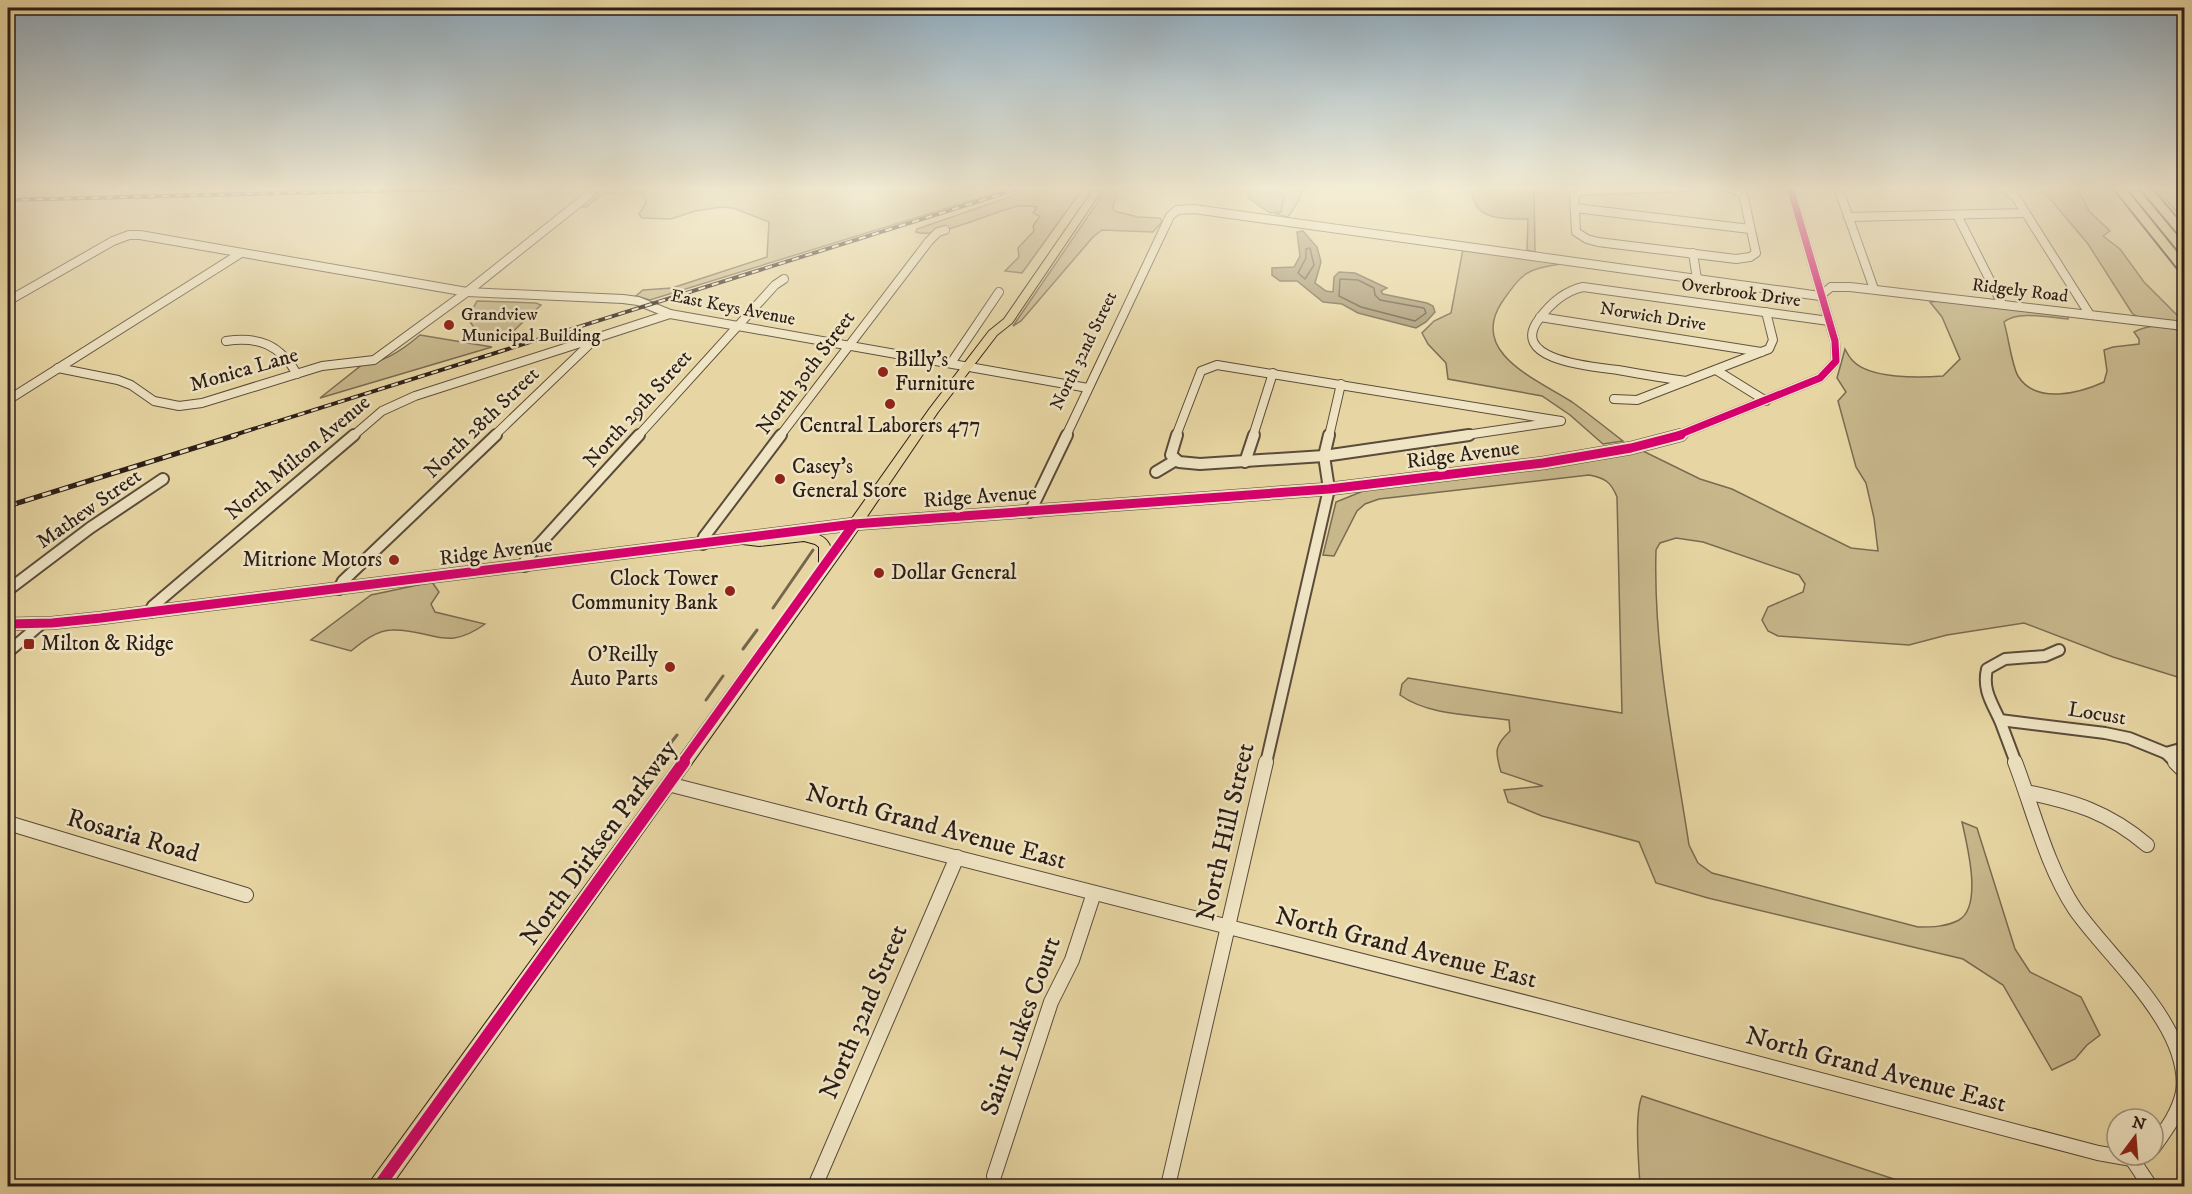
<svg xmlns="http://www.w3.org/2000/svg" width="2192" height="1194" font-family="'IM FELL DW Pica',serif">
<style>
.green{fill:#c7b78b;stroke:#796a51;stroke-width:1.5}
.water{fill:#a79773;stroke:#75664e;stroke-width:1.5}
.lines{fill:none;stroke-linecap:round;stroke-linejoin:round}
.shore{stroke:#695a45;stroke-width:1.5}
.stream-far1{stroke:#75664e;stroke-width:3}
.stream{stroke:#75664e;stroke-width:4}
.minor-far2-casing{stroke:#5a4b3a;stroke-width:10}
.minor-far1-casing{stroke:#5a4b3a;stroke-width:14}
.minor-casing{stroke:#5a4b3a;stroke-width:16}
.major-casing{stroke:#2b1d17;stroke-width:2}
.highway-casing{stroke:#2b1d17;stroke-width:4}
.minor-far2{stroke:#efe4c3;stroke-width:8}
.minor-far1{stroke:#efe4c3;stroke-width:10}
.minor{stroke:#efe4c3;stroke-width:14}
.major{fill:#e7d6a3;fill-rule:evenodd}
.highway{fill:#e7d6a3;fill-rule:evenodd}
.rail-far1-casing{stroke:#2b1d17;stroke-width:4}
.rail-casing{stroke:#2b1d17;stroke-width:5}
.rail-far1{stroke:#efe4c3;stroke-width:2;stroke-dasharray:7;stroke-linecap:butt}
.rail{stroke:#efe4c3;stroke-width:3;stroke-dasharray:9;stroke-linecap:butt}
.cycleway-far2-casing{stroke:#efe4c3;stroke-width:10}
.cycleway-far1-casing{stroke:#efe4c3;stroke-width:13}
.cycleway-casing{stroke:#efe4c3;stroke-width:16}
.cycleway-far2{stroke:#d6006c;stroke-width:7}
.cycleway-far1{stroke:#d6006c;stroke-width:9}
.cycleway{stroke:#d6006c;stroke-width:12}
.poi-dot{fill:#8f2418;stroke:#efe4c3;stroke-width:2}
.labels{text-anchor:middle;dominant-baseline:central;stroke-width:5;stroke-linejoin:round;paint-order:stroke}
.far-street-label{font-size:18px;fill:#2b1d17;stroke:#efe4c3}
.far-poi-label{font-size:18px;fill:#2b1d17;stroke:#efe4c3;text-anchor:start}
.poi-label{font-size:21px;fill:#2b1d17;stroke:#efe4c3;text-anchor:start}
.street-label{font-size:21px;fill:#2b1d17;stroke:#efe4c3}
.near-street-label{font-size:26px;fill:#2b1d17;stroke:#efe4c3}
</style>
<rect width="100%" height="100%" fill="#e7d6a3"/>
<filter id="stains"><feTurbulence type="fractalNoise" baseFrequency=".00333" numOctaves="4"/><feColorMatrix values="0 0 0 0 .2 0 0 0 0 .09 0 0 0 0 .02 0 0 0 .5 -.17"/></filter>
<radialGradient id="worn" r=".72"><stop offset=".6" stop-color="#630" stop-opacity="0"/><stop offset="1" stop-color="#630" stop-opacity=".3"/></radialGradient>
<g class="green">
<path d="M648,187H1015L650,300L636,296L643,290L672,288L767,257L769,222L733,208L721,207L695,211L671,219L642,218L639,214L646,203L643,193H604L586,207H579L601,189Z"/>
<path d="M1038,187H1084L1022,273L1005,271L1019,257L1018,248L1034,231L1033,226L1040,216L1033,213L1037,207C1031,206 1025,205 1019,206C996,210 935,240 916,232L917,229Z"/>
<path d="M1108,187H1143L1119,190L1113,206L1114,211L1138,217L1160,218L1162,222L1153,232L1102,230L1093,237L1021,321L1013,326Z"/>
<path d="M1283,187H1303L1298,202L1288,217L1276,214L1281,212L1284,196L1280,192Z"/>
<path d="M1472,187H1534L1535,252L1527,250L1528,219C1503,219 1471,221 1472,187Z"/>
<path d="M2040,187H2077L2089,211L2110,231L2103,236L2120,249L2144,282L2184,322L2139,318L2132,313L2088,244Z"/>
<path d="M2155,187H2184V220Z"/>
<path d="M1463,249L1565,263C1527,270 1525,269 1502,302C1468,353 1538,380 1572,402C1589,414 1606,428 1623,441L1603,444L1570,415L1542,396L1448,379L1446,363L1428,344L1422,333L1434,321L1451,313Z"/>
<path d="M477,301L536,303L541,305L504,340C488,336 475,334 468,318Z"/>
<path d="M1939,301L2068,314V319C2051,318 2018,310 2004,322C2008,335 2012,366 2018,376C2036,405 2080,393 2104,382L2107,371L2104,350L2113,347L2139,344V339L2134,332C2151,323 2167,325 2184,333V679L2113,657L2024,623L1947,635L1909,645L1778,636L1768,631L1762,620L1768,607L1803,592L1805,584L1799,575L1703,542L1676,538L1660,543L1656,550C1653,650 1674,747 1689,845L1698,863L1712,873L1918,927C1932,927 1946,927 1959,920C1983,906 1967,845 1962,822L1977,828L2015,949L2030,972L2081,997L2100,1035L2087,1045L2075,1059L2052,1070L2003,985L1963,959L1708,898L1656,883L1639,842L1542,816L1508,802L1504,790L1543,786L1501,772C1495,752 1494,746 1510,731L1509,720C1475,715 1429,716 1400,695L1402,684L1408,678L1622,713L1617,497C1611,482 1605,478 1589,475L1379,499L1365,504L1357,511L1334,556L1323,555L1336,502L1373,487L1641,450L1700,479L1732,489L1851,548L1878,551L1874,518L1866,483L1856,467L1838,401L1846,392L1837,378L1845,349C1847,353 1850,358 1853,361C1870,379 1920,378 1943,376L1960,359L1942,317L1930,302Z"/>
<path d="M420,335L492,347L320,398L363,364C384,363 405,348 420,335Z"/>
<path d="M432,582L439,592L431,604L435,612L485,624C445,653 433,629 392,630C377,630 362,642 351,651L311,640L371,595Z"/>
<path d="M1642,1096L1915,1186H1640C1639,1165 1634,1114 1642,1096Z"/>
</g>
<g class="water">
<path d="M1263,189L1280,192L1284,196L1281,212L1270,213L1248,198V192Z"/>
<path d="M1303,231L1317,247L1321,262L1315,283L1326,291L1333,292L1334,277L1339,272L1355,273L1387,288L1381,291L1383,294L1427,303L1433,306L1435,312L1426,322L1416,328L1358,313L1342,304L1323,302L1297,281H1280L1272,275V268L1294,267L1300,256L1297,232Z"/>
</g>
<g class="lines">
<g class="shore">
<path d="M1310,248L1314,265L1305,279L1298,273L1306,258V249Z"/>
<path d="M1340,279L1358,280L1374,288L1375,295L1380,300L1424,308L1426,313L1415,321L1361,307L1339,296Z"/>
</g>
<g class="stream-far1">
<path d="M773,608L813,550"/>
<path d="M743,649L757,630"/>
<path d="M706,700L723,676"/>
<path d="M655,763L677,735"/>
</g>
<path class="stream" d="M652,767L656,762"/>
<defs>
<g id="minor-far2">
<path d="M1688,187L1579,191L1574,196L1576,232L1587,239L1598,242L1736,259L1750,257L1756,253L1743,194L1729,187"/>
<path d="M1842,187L1840,193L1874,289"/>
<path d="M2002,187L2015,196L2090,315"/>
<path d="M1575,208L1750,229"/>
<path d="M1957,215L2002,304"/>
<path d="M1848,217L2026,213"/>
<path d="M1693,253L1697,279"/>
<path d="M1820,296L1831,287H1850L2184,326"/>
<path d="M8,301L113,241L129,235H140L467,292L623,299L638,301L670,314L1088,388"/>
<path d="M1540,317L1761,352"/>
<path d="M226,341C259,336 280,345 297,374"/>
<path d="M951,363L999,292"/>
<path d="M58,368L118,380L131,385L154,401L179,406L202,403L322,366L374,360L467,292L590,194"/>
<path d="M1716,370L1766,401"/>
<path d="M1686,381C1663,378 1640,374 1618,370C1596,367 1507,361 1539,319C1550,304 1565,291 1583,287L1829,321"/>
<path d="M1614,399L1637,400L1769,349L1773,340L1766,312"/>
<path d="M8,400L241,253"/>
<path d="M353,436L382,411L415,396L596,338"/>
<path d="M494,436L596,338L670,314"/>
<path d="M638,436L775,285L784,279"/>
<path d="M780,436L929,241L938,232L945,230"/>
<path d="M1066,436L1170,216L1177,210L1194,209L1820,296"/>
<path d="M1176,436L1201,371L1217,365L1561,421L1459,436"/>
<path d="M1253,436L1273,373"/>
<path d="M1329,436L1341,384"/>
<path d="M1676,436L1820,378L1836,361L1835,341L1790,187"/>
</g>
<g id="minor-far1">
<path d="M1177,435L1171,455L1179,462L1200,464L1324,456L1469,435"/>
<path d="M1245,462L1254,435"/>
<path d="M1156,472L1176,460"/>
<path d="M1030,512L1067,435"/>
<path d="M703,544L704,537L781,435"/>
<path d="M525,566L526,559L639,435"/>
<path d="M339,589L343,581L496,435"/>
<path d="M8,590L90,528L163,479"/>
<path d="M150,612L153,606L354,435"/>
<path d="M8,624L52,623L101,618L854,524L1329,489L1543,463L1631,448L1681,435"/>
<path d="M8,652L41,624"/>
<path d="M2000,720L2105,733L2129,738L2166,753L2184,748"/>
<path d="M2166,753L2176,763"/>
<path d="M1266,763L1329,489L1324,456L1329,435"/>
<path d="M2016,763C2011,750 2006,736 2001,723C1993,704 1982,691 1987,669L2005,659L2045,656L2059,650"/>
</g>
<g id="minor">
<path d="M2015,762C2033,809 2047,867 2075,909C2108,957 2192,1027 2183,1092C2179,1113 2165,1131 2153,1148"/>
<path d="M2175,762L2184,771"/>
<path d="M668,784L1551,1009L2098,1153L2132,1159L2143,1155"/>
<path d="M2026,792C2075,802 2108,812 2147,845"/>
<path d="M8,823L246,895"/>
<path d="M2132,1159L2150,1186"/>
<path d="M994,1176L1051,1002L1072,960L1094,893"/>
<path d="M815,1186L957,857"/>
<path d="M1168,1186L1266,762"/>
</g>
<path id="major" d="M1095,187H1104L1012,323L997,335L938,412L851,540L391,1186H369L372,1179L819,565V547L815,544L804,541L759,546L734,543L733,540L734,537C744,534 753,538 763,537C782,536 822,522 831,548L930,408L989,331L1004,319Z"/>
<g id="highway">
<path d="M2113,187H2124L2184,261V271H2180Z"/>
<path d="M2139,187H2150L2184,227V237L2180,236Z"/>
</g>
</defs>
<use href="#minor-far2" class="minor-far2-casing"/>
<use href="#minor-far1" class="minor-far1-casing"/>
<use href="#minor" class="minor-casing"/>
<use href="#major" class="major-casing"/>
<use href="#highway" class="highway-casing"/>
<use href="#minor-far2" class="minor-far2"/>
<use href="#minor-far1" class="minor-far1"/>
<use href="#minor" class="minor"/>
<use href="#major" class="major"/>
<use href="#highway" class="highway"/>
<defs>
<g id="rail-far1">
<path d="M8,200L525,187"/>
<path d="M231,436L1024,187"/>
</g>
<path id="rail" d="M8,506L236,435"/>
</defs>
<use href="#rail-far1" class="rail-far1-casing"/>
<use href="#rail" class="rail-casing"/>
<use href="#rail-far1" class="rail-far1"/>
<use href="#rail" class="rail"/>
<defs>
<path id="cycleway-far2" d="M1676,436L1820,378L1836,361L1835,341L1790,187"/>
<g id="cycleway-far1">
<path d="M8,624L52,623L101,618L854,524L1329,489L1543,463L1631,448L1681,435"/>
<path d="M682,763L854,524"/>
</g>
<path id="cycleway" d="M379,1186L684,762"/>
</defs>
<use href="#cycleway-far2" class="cycleway-far2-casing"/>
<use href="#cycleway-far1" class="cycleway-far1-casing"/>
<use href="#cycleway" class="cycleway-casing"/>
<use href="#cycleway-far2" class="cycleway-far2"/>
<use href="#cycleway-far1" class="cycleway-far1"/>
<use href="#cycleway" class="cycleway"/>
</g>
<linearGradient id="sky" x2="0" y2="1"><stop stop-color="#8ea8b9"/><stop offset="0.53" stop-color="#f4edd6"/><stop offset="1" stop-color="#f4edd6" stop-opacity="0"/></linearGradient>
<rect width="2192" height="355" fill="url(#sky)"/>
<g class="poi-dot">
<circle cx="449" cy="325" r="6"/>
<circle cx="883" cy="372" r="6"/>
<circle cx="890" cy="404" r="6"/>
<circle cx="780" cy="479" r="6"/>
<circle cx="394" cy="560" r="6"/>
<circle cx="879" cy="573" r="6"/>
<circle cx="730" cy="591" r="6"/>
<rect x="23" y="638" width="12" height="12" rx="3"/>
<circle cx="670" cy="667" r="6"/>
</g>
<g class="labels">
<g class="far-street-label">
<text transform="translate(2020 291) rotate(7)">Ridgely Road</text>
<text transform="translate(1741 293) rotate(8)">Overbrook Drive</text>
<text transform="translate(733 308) rotate(11)">East Keys Avenue</text>
<text transform="translate(1653 317) rotate(9)">Norwich Drive</text>
<text transform="translate(1084 351) rotate(-64)">North 32nd Street</text>
</g>
<g class="far-poi-label">
<text x="461" y="315">Grandview<tspan x="461" dy="21">Municipal Building</tspan></text>
</g>
<g class="poi-label">
<text x="895" y="360">Billy's<tspan x="895" dy="24">Furniture</tspan></text>
<text x="890" y="426" text-anchor="middle">Central Laborers 477</text>
<text x="792" y="467">Casey's<tspan x="792" dy="24">General Store</tspan></text>
<text x="382" y="560" text-anchor="end">Mitrione Motors</text>
<text x="891" y="573">Dollar General</text>
<text x="718" y="579" text-anchor="end">Clock Tower<tspan x="718" dy="24">Community Bank</tspan></text>
<text x="41" y="644">Milton &amp; Ridge</text>
<text x="658" y="655" text-anchor="end">O'Reilly<tspan x="658" dy="24">Auto Parts</tspan></text>
</g>
<g class="street-label">
<text transform="translate(244 370) rotate(-16)">Monica Lane</text>
<text transform="translate(806 373) rotate(-53)">North 30th Street</text>
<text transform="translate(638 409) rotate(-48)">North 29th Street</text>
<text transform="translate(482 423) rotate(-44)">North 28th Street</text>
<text transform="translate(1463 455) rotate(-7)">Ridge Avenue</text>
<text transform="translate(298 458) rotate(-40)">North Milton Avenue</text>
<text transform="translate(980 497) rotate(-4)">Ridge Avenue</text>
<text transform="translate(89 509) rotate(-35)">Mathew Street</text>
<text transform="translate(496 552) rotate(-7)">Ridge Avenue</text>
<text transform="translate(2097 714) rotate(9)">Locust</text>
</g>
<g class="near-street-label">
<text transform="translate(936 827) rotate(15)">North Grand Avenue East</text>
<text transform="translate(1226 832) rotate(-77)">North Hill Street</text>
<text transform="translate(133 836) rotate(16)">Rosaria Road</text>
<text transform="translate(599 843) rotate(-54)">North Dirksen Parkway</text>
<text transform="translate(1406 948) rotate(14)">North Grand Avenue East</text>
<text transform="translate(864 1012) rotate(-67)">North 32nd Street</text>
<text transform="translate(1021 1026) rotate(-70)">Saint Lukes Court</text>
<text transform="translate(1876 1070) rotate(15)">North Grand Avenue East</text>
</g>
</g>
<rect width="2192" height="1194" fill="none" stroke="#e7d6a3" stroke-width="30"/>
<rect x="9" y="9" width="2174" height="1176" fill="none" stroke="#2b1d17" stroke-width="3"/>
<rect x="15" y="15" width="2162" height="1164" fill="none" stroke="#2b1d17" stroke-width="1.5"/>
<g transform="translate(2135 1137) rotate(16)"><circle r="28" fill="#efe4c3" stroke="#a1947e" stroke-width="1.5"/>
<path d="M0-4.5L10 22L0 15L-10 22Z" fill="#8f2418"/>
<text y="-9" font-size="16" font-weight="bold" text-anchor="middle" fill="#2b1d17">N</text>
</g>
<rect width="100%" height="100%" filter="url(#stains)"/>
<rect width="100%" height="100%" fill="url(#worn)"/>
</svg>
